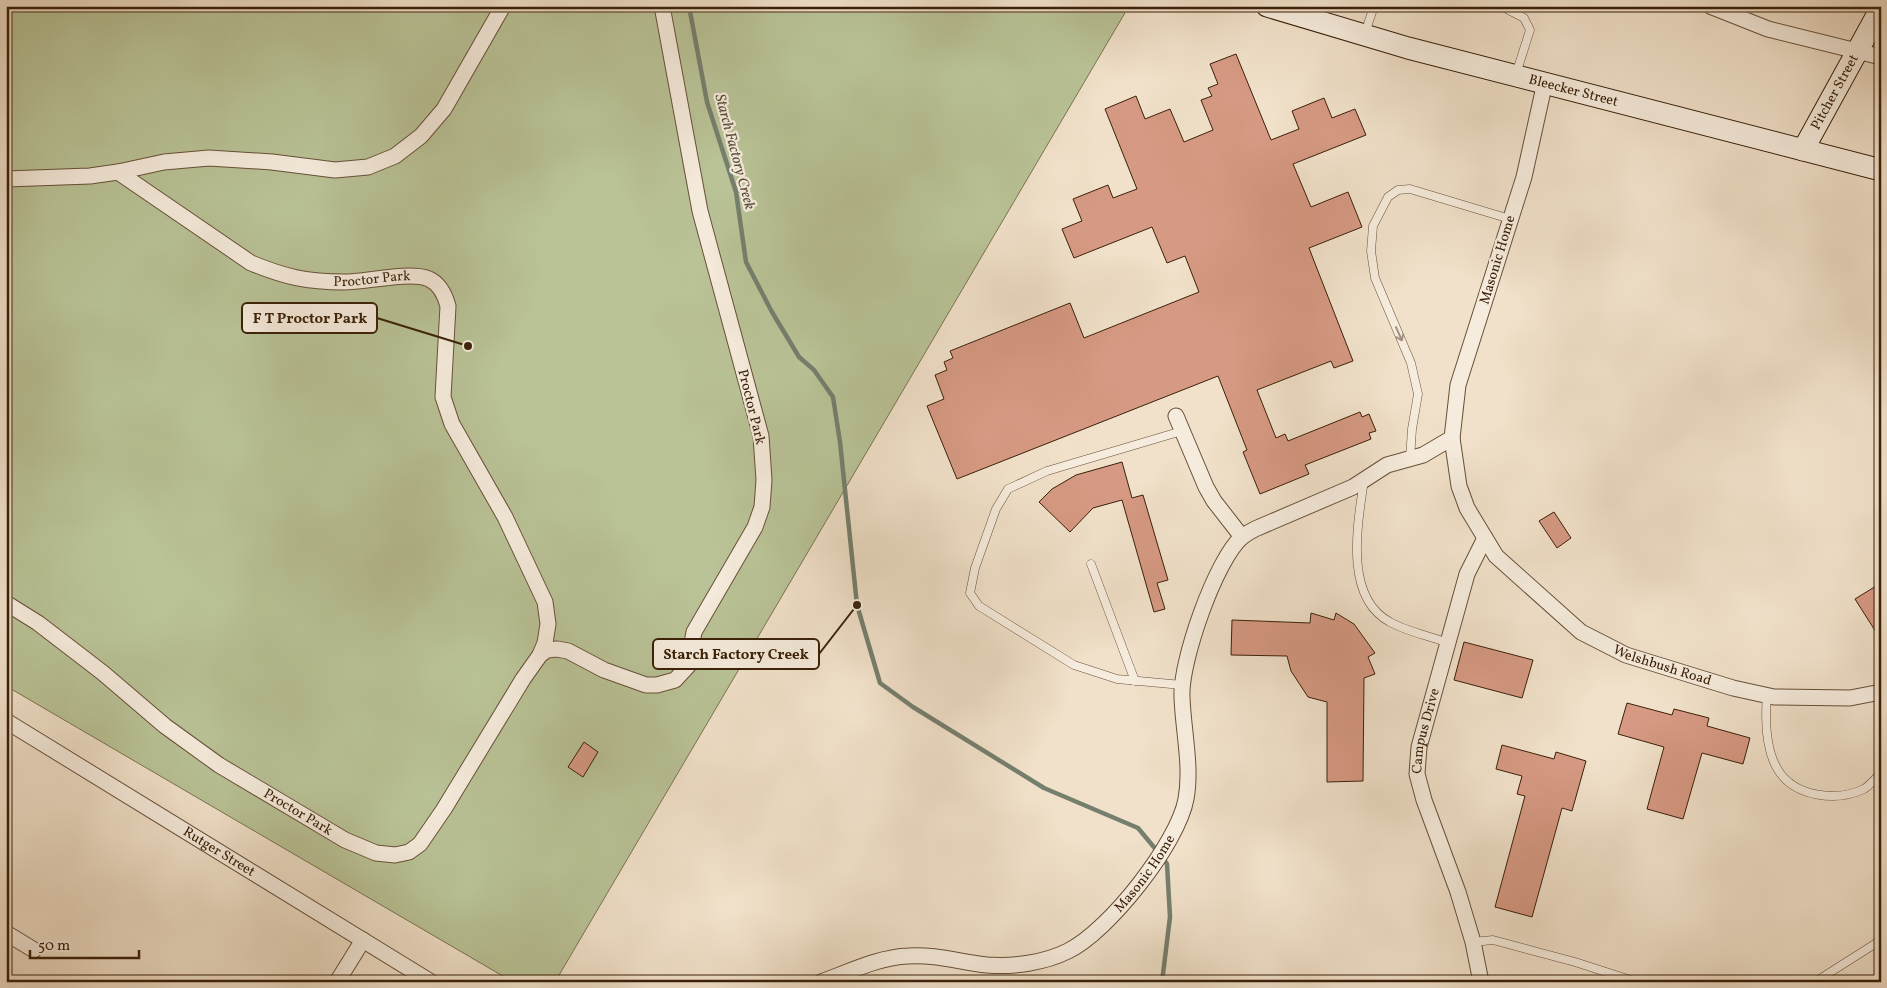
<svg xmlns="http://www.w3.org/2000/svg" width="1887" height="988" font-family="Vollkorn,serif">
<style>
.green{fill:#b9c397;stroke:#7a7250}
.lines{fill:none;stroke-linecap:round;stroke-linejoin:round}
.stream{stroke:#757f6d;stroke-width:4.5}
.building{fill:#d69983;stroke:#3a2008}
.lane-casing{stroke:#685038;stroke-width:9}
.street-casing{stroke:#685038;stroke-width:17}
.secondary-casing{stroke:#3a2008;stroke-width:23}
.lane{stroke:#f6ecdd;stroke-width:8}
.street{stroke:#f6ecdd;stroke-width:15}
.secondary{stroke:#f6ecdd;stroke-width:21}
.oneway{stroke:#a1907d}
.labels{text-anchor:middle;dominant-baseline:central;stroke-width:4.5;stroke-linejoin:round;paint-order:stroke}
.street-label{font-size:14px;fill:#3a2008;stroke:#f6ecdd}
.water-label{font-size:15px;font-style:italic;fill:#574f3a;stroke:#f6ecdd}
.leader{fill:none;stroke:#3a2008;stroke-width:2}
.callout-dot{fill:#3a2008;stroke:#f6ecdd;stroke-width:2}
.callout{fill:#f6ecdd;stroke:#3a2008;stroke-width:2}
.callout-label{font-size:15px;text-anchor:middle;font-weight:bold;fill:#3a2008}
</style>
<rect width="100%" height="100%" fill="#f1e1ca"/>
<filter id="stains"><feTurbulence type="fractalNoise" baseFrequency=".004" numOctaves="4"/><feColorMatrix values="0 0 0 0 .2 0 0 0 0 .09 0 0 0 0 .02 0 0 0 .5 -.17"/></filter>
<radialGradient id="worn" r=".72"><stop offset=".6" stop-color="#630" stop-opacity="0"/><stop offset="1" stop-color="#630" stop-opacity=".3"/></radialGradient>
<path class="green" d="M6,6H1129L555,982H513L6,686Z"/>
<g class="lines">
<g class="stream">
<path d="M689,6L707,102L736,192L746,262L772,312L799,357L814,370L833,397L840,442L857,605L880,683L913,707L1044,788L1138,828L1158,852"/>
<path d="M1162,982L1170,917L1167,864L1163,858"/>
</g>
</g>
<g class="building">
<path d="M1236,54L1271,140L1299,129L1292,111L1324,98L1332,118L1355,109L1366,135L1293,164L1311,207L1348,192L1362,227L1309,248L1353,361L1334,368L1331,361L1257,390L1276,438L1285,434L1288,441L1360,412L1362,417L1369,414L1376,431L1369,433L1371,439L1305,465L1309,474L1260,494L1243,452L1247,450L1218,376L957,479L927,406L944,399L935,375L947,370L944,362L953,358L950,351L1070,303L1084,338L1199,292L1185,256L1167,263L1152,227L1074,258L1062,229L1082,221L1073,199L1108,185L1113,198L1137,189L1105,109L1136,96L1145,119L1170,109L1184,142L1213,130L1201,100L1212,96L1208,88L1218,84L1210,64Z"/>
<path d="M1122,462L1132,498L1143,495L1168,580L1157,583L1165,609L1154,612L1122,500L1093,508L1070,532L1039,502L1052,489L1076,475Z"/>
<path d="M1554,512L1571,538L1557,548L1539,521Z"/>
<path d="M1881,583V640L1855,599Z"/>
<path d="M1311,613L1334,620L1336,613L1354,624L1375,653L1368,657L1375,674L1364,678L1363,781L1327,782V702L1308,697L1291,671L1287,656L1231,655L1232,620L1310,623Z"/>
<path d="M1464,642L1533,660L1522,698L1454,680Z"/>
<path d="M1627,703L1672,715L1674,709L1709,718L1707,726L1750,738L1743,764L1702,753L1683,819L1647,809L1664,747L1618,734Z"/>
<path d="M584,742L598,752L583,777L568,767Z"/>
<path d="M1502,745L1554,759L1556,752L1586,761L1572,811L1562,808L1532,917L1495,907L1525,796L1517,794L1522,776L1496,769Z"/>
</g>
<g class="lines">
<defs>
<g id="lane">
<path d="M1501,6L1524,18L1530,30L1516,74"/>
<path d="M1365,33L1374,6"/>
<path d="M1182,431L1047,471L1008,489L996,509L975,568L970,593L979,606L1074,665L1117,679L1182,685"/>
<path d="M1410,459L1412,429L1418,394L1411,363L1375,278L1371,251L1373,226L1388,197L1398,190L1410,189L1510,219"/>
<path d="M1364,480C1358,522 1343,597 1390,622C1405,631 1430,636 1448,643"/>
<path d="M1091,564L1135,681"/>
<path d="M1767,695C1765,719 1765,749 1778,770C1795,797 1836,802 1864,789C1870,785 1876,778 1881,773"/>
<path d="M1473,942L1493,940L1575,962L1637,982"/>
<path d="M1815,982L1881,940"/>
</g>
<g id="street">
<path d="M1710,6L1768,29L1881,57"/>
<path id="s1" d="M1545,82L1524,177L1458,385L1452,438L1459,486L1467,508L1496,556L1581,632L1626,655L1733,688L1774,697L1850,698L1881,692"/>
<path id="s2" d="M118,172L251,263C285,277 307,282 344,282C366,282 410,271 429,279C440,284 445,295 448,306L443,397L452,424L505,517L545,602L548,624L545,643L540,655"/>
<path d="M6,179L90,176L118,172L164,162L209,158L272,162L335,170L368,167L395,156L421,136L444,109L503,6"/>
<path d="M1176,416L1206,487L1214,501L1242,537"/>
<path id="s3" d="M6,603L38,623L103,673L165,726L219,765L345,840L376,853L395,855L409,852L420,844L444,809L523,679L540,655L547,650L557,649L568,651L604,670L646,685H657L675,680L688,666L694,632L755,527L762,507L764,480L761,436L700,211L662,6"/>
<path id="s4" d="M6,721L431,982"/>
<path d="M6,933L34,950"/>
<path d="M337,982L363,940"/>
<path id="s5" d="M821,982C849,972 879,957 908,956C935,954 960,962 987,965C1013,967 1044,963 1068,951C1109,931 1178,843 1186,799C1192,766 1183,730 1182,697C1180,662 1216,559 1242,537C1246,534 1251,531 1255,529L1353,487L1387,465L1423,455L1452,438"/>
<path id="s6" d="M1481,982L1473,942L1458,892L1424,800L1417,774L1419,747L1467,574L1485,538"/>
</g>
<g id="secondary">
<path id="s7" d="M1267,6L1408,48L1881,170"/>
<path id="s8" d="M1803,150L1881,8"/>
</g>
</defs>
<use href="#lane" class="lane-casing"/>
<use href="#street" class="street-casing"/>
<use href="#secondary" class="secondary-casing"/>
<use href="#lane" class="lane"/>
<use href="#street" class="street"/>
<use href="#secondary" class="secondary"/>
</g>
<defs><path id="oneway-shaft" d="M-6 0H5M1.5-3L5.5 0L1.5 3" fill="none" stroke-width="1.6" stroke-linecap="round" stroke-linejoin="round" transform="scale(1.25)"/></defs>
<use class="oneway" href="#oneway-shaft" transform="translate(1399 334) rotate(66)"/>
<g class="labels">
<g class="street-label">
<text stroke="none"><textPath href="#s7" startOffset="318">Bleecker Street</textPath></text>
<text stroke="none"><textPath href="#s8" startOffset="66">Pitcher Street</textPath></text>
<text transform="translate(1498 260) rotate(-73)">Masonic Home</text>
<text stroke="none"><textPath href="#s2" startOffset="285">Proctor Park</textPath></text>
<text transform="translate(751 407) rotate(76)">Proctor Park</text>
<text stroke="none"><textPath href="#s1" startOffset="699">Welshbush Road</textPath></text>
<text stroke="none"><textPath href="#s6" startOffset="262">Campus Drive</textPath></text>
<text stroke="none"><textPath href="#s3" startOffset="360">Proctor Park</textPath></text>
<text stroke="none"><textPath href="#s4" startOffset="250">Rutger Street</textPath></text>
<text stroke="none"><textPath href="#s5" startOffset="364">Masonic Home</textPath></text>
</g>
<g class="water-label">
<text transform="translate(734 152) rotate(75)">Starch Factory Creek</text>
</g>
</g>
<path class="leader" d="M468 346L377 318M857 605L819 654"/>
<g class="callout-dot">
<circle cx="468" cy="346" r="5"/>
<circle cx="857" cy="605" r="5"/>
</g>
<g class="callout">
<rect x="242" y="303" width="135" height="30" rx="5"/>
<rect x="653" y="639" width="166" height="30" rx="5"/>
</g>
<g class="callout-label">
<text x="310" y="323">F T Proctor Park</text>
<text x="736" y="659">Starch Factory Creek</text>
</g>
<rect width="1887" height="988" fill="none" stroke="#f1e1ca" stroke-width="25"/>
<rect x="8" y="8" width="1872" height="973" fill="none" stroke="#3a2008" stroke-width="2.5"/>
<rect x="12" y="12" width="1862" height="963" fill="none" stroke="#3a2008"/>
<path d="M30 950v8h109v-8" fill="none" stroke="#3a2008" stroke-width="2.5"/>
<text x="38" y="950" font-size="15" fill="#3a2008" stroke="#f6ecdd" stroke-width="4" paint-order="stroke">50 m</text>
<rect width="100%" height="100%" filter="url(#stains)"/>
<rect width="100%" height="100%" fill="url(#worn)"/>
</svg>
